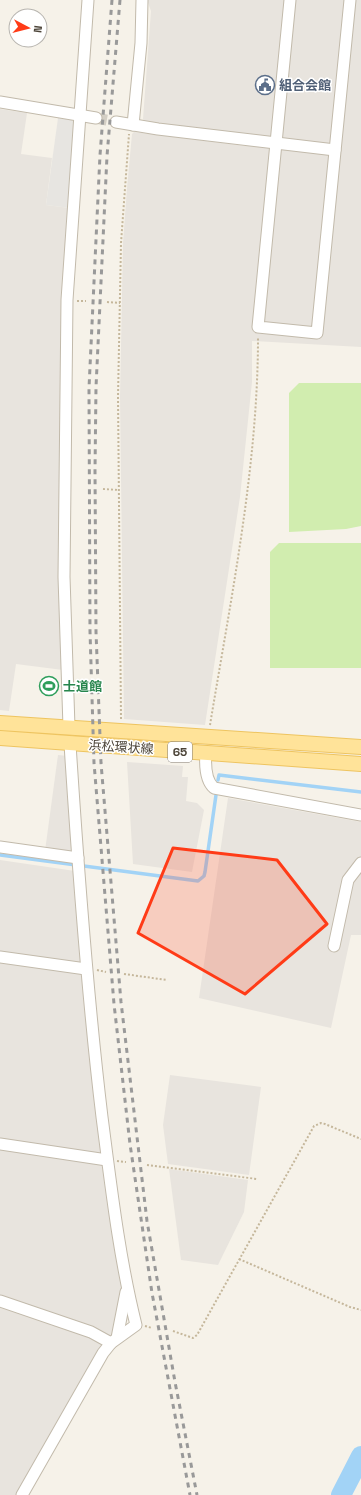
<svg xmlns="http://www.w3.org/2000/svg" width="361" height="1495" font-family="'Space Grotesk','Noto Sans JP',sans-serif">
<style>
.industrial{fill:#e8e4de}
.green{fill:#d1edaf}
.parking{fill:#e7e5e1}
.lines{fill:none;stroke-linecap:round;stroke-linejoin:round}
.stream{stroke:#a2d3f6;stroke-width:3.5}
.river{stroke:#a2d3f6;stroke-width:20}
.minor-tunnel{stroke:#d4cfc5;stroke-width:11;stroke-dasharray:11 5.5;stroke-linecap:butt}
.minor-casing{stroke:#c2baab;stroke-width:13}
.major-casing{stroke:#eec460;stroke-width:16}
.path{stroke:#c5b79b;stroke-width:2;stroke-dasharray:2 2;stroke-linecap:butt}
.minor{stroke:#fff;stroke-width:11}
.major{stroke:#ffe399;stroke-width:14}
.rail{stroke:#999;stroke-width:3;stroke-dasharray:5 5;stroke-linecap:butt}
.marked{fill:#ff3b17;fill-opacity:0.2;stroke:#ff3b17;stroke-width:3;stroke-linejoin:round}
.labels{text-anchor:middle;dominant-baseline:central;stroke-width:3;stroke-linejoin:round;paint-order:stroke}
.shield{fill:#fff;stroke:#817b73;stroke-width:1}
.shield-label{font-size:12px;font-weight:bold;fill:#4b4337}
.service-label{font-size:13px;font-weight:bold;fill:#4e5e75;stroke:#fff;text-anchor:start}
.leisure-label{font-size:13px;font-weight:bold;fill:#27864d;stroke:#fff;text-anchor:start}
.street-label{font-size:13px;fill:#4b4337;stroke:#fff}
</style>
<rect width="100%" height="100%" fill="#f6f2e9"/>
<g class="industrial">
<path d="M147,0H361V347L252,341V382L240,497L205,725L124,719L120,397L123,243L127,188L132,134L134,132L246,146L248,135L145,122L143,119L151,11Z"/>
<path d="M0,109L27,113L21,154L52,158L46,205L70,208L63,670L16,664L9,711L0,710Z"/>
<path d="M58,755L68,756L74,855L45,851Z"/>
<path d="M127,762L183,766L182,777H188L186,801L197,803L204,810L192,872L133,864Z"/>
<path d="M228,798L361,822V935H351L331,1028L199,998Z"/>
<path d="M0,860L75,871L83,966L0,954Z"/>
<path d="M0,959L83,971L104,1157L0,1142Z"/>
<path d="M170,1075L261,1087L249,1175L168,1164L163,1125Z"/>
<path d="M0,1147L104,1162L123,1287L114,1334L111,1336L0,1297Z"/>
<path d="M169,1169L248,1180L244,1212L218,1265L181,1260Z"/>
<path d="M0,1304L104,1342L18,1495H0Z"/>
</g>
<g class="green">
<path d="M299,383H361V526L346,529L289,532V393Z"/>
<path d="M279,543H361V668H270V552Z"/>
</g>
<path class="parking" d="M58,118L72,120L75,124L70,208L46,205Z"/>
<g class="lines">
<g class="stream">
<path d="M218,780L219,775L361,792"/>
<path d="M0,855L198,881L204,876L205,872L216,795"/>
</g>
<path class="river" d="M341,1495L361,1456"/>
<path class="minor-tunnel" d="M96,118L116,122"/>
<defs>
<g id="minor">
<path d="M290,0L258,327L317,333L350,0"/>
<path d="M0,102L96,118"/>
<path d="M116,122L158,129L335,150"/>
<path d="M133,125L141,43L142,0"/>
<path d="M69,727L64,577L67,300L88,0"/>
<path d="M206,753C205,765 205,780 214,788L361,815"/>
<path d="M0,847L78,858"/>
<path d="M334,946L348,880L361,863"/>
<path d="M0,957L86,969"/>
<path d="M0,1144L107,1160"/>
<path d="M0,1301L91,1332L111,1343"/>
<path d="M117,1338L126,1292"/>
<path d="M22,1495L103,1353L111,1343L136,1325C119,1257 111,1186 102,1117C87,993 78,868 70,744"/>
</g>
<g id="major">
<path d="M0,723L361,747"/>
<path d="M0,738L361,764"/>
</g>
</defs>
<use href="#minor" class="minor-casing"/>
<use href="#major" class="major-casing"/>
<g class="path">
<path d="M77,301H86"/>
<path d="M107,302L120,303"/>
<path d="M103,489L119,490"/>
<path d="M121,719L118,397L121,243L129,134"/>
<path d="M210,725C231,598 258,466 258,337"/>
<path d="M97,970L106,972"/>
<path d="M124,974L167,980"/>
<path d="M117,1161L126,1162"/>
<path d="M147,1165L257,1179"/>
<path d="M239,1259L350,1307L361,1310"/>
<path d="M145,1326L152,1328"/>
<path d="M173,1331L193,1338L197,1335L314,1126L321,1123L325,1124L361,1139"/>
</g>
<use href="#minor" class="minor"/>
<use href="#major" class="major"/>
<g class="rail">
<path d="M112,0L100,155L89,388L90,631L94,763L114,1004L130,1144L152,1293L190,1495"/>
<path d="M120,0L107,156L96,387L95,470L96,632L101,763L121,1002L147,1221L175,1382L197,1495"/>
</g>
</g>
<path class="marked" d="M173,848L277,860L327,924L245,994L138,933Z"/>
<defs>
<symbol id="civic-ring" viewBox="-11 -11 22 22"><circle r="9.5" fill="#fff" stroke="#5c6f8a" stroke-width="1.5"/><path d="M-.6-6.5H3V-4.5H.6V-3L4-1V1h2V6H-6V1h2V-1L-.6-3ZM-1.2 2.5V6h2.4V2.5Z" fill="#5c6f8a"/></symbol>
<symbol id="stadium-ring" viewBox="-11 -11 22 22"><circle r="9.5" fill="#fff" stroke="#2e9e5b" stroke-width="1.5"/><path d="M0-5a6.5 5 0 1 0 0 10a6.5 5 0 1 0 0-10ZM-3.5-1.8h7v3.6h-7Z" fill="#2e9e5b"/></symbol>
</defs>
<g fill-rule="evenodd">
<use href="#civic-ring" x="254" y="74" width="22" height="22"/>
<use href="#stadium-ring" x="38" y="675" width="22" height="22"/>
</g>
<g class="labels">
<rect class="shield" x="168" y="742" width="24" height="20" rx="3"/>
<g class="shield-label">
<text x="180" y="752">65</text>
</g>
<g class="service-label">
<text x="279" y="85">組合会館</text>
</g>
<g class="leisure-label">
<text x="63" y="686">士道館</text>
</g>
<g class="street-label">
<text transform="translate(121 747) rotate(4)">浜松環状線</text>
</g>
</g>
<g transform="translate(28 28) rotate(97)"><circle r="19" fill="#ffffff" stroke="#b7b4af"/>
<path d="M0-3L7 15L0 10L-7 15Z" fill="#ff3b17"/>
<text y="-6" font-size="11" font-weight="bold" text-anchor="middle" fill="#4b4337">N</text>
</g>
</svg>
